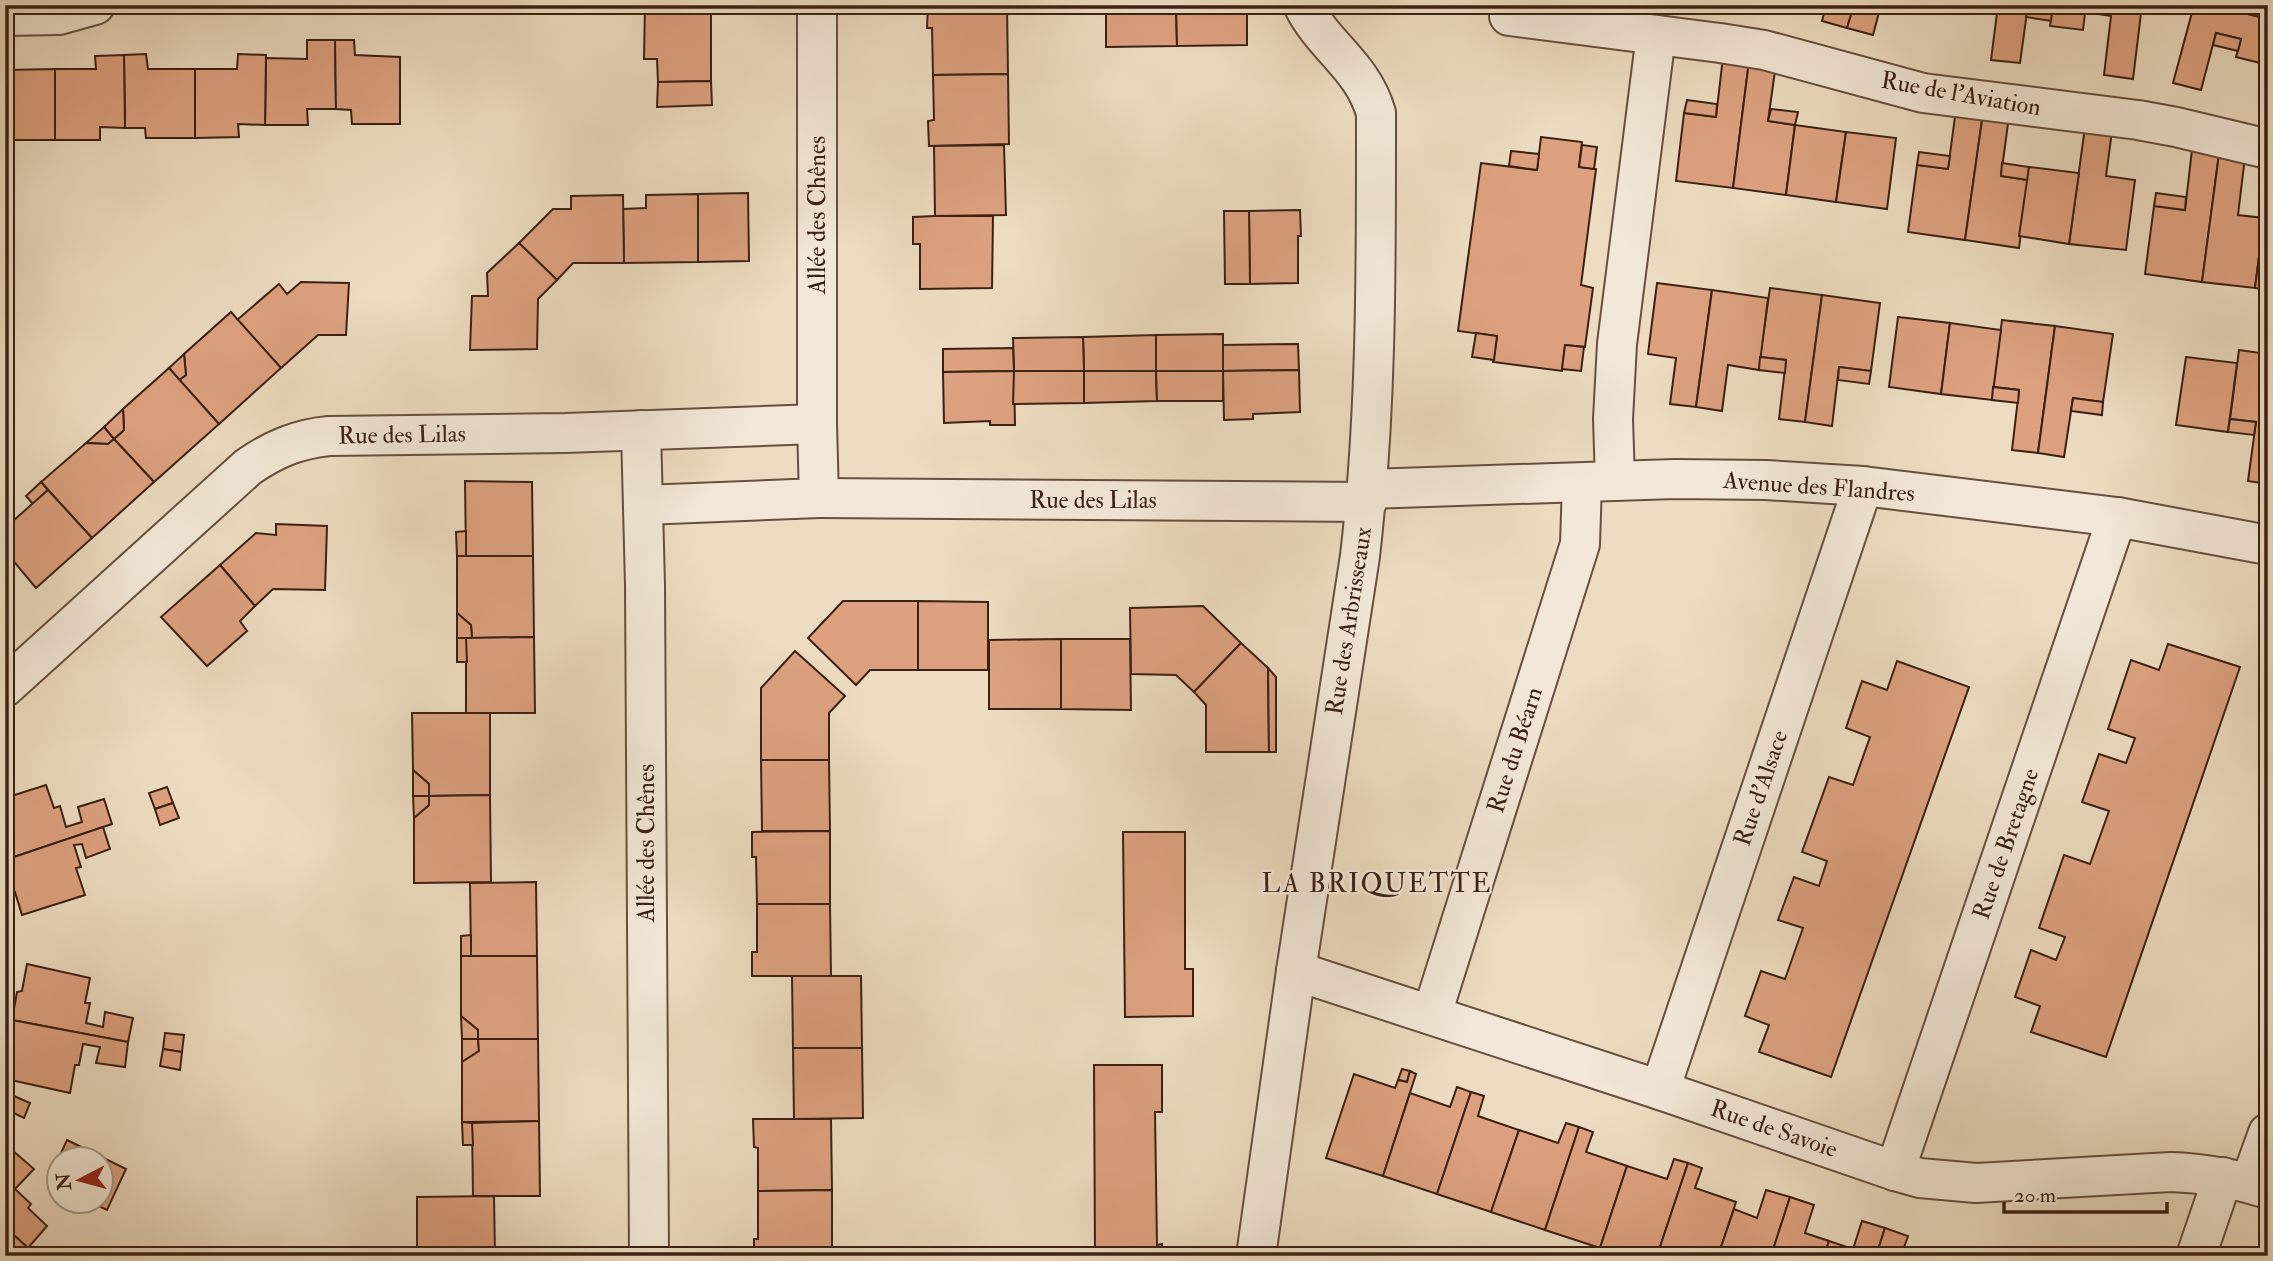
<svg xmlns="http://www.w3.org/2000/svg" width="2273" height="1261" font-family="'IM FELL Double Pica',serif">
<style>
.building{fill:#dda17f;stroke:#3b2014;stroke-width:2}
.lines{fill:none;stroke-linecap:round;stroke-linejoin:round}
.street-casing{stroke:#684f3f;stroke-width:42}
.street{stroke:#f3e8d7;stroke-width:38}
.labels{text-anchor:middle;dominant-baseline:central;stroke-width:5;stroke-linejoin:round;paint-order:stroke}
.street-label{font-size:24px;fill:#3b2014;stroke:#f3e8d7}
.neighbourhood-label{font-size:26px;letter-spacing:2px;fill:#3b2014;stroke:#f3e8d7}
</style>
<rect width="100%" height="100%" fill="#eddcc1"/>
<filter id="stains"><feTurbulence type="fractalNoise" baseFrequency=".00286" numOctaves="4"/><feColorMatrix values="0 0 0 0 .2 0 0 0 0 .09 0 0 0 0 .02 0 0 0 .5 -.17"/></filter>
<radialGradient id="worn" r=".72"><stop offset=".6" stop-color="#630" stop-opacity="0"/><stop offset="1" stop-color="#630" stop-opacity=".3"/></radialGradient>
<g class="building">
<rect x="588" y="5" width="76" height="1"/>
<path d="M928,5H1007L1008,74L933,75L932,28H927Z"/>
<path d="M1106,5H1176L1177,46L1106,47Z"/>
<path d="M1176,5H1247V45L1177,46Z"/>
<path d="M1826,5H1854L1847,28L1822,21Z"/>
<path d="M1854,5H1881L1873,35L1847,28Z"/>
<path d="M1922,5H1941L1940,10Z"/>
<path d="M1998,5H2028L2020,63L1991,60Z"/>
<path d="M2028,5L2053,8L2052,21L2026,17Z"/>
<path d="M2035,5H2086L2083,30L2050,26L2053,8Z"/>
<path d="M2086,5H2142L2133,79L2104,75L2111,16L2085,12Z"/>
<path d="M2194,5H2251L2248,14L2268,19V65L2236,57L2241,39L2216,33L2201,90L2173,83Z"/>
<path d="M2251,5H2268V19L2248,14Z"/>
<path d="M645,6H711V81L658,82L657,59H644Z"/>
<path d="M2216,33L2241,39L2238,51L2213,45Z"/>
<path d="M307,40H335L336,109H307L308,125H265L266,58L307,59Z"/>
<path d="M335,40H354L355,55L400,57V124H352L351,110L336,109Z"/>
<path d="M146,54L148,69H195V138H146L145,128H125L124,55Z"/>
<path d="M238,54L266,55L265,125L238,124L239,137L195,138V69H237Z"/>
<path d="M124,55L125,128L100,127V140H55V69H96L95,56Z"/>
<path d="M1723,57L1749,61L1733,188L1676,181L1684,113L1716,117Z"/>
<path d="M1749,61L1776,64L1768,121L1795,125L1786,195L1733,188Z"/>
<path d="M55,69V140H5V70Z"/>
<path d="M1008,74L1009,144L929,146L928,121L934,120L933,75Z"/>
<path d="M711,81L712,105L657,107L658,82Z"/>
<path d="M1687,100L1717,104L1716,117L1684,113Z"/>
<path d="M1771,109L1798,112L1795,125L1768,121Z"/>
<path d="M1956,109L1983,113L1965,240L1908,232L1917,165L1948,169Z"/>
<path d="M1983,113L2009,116L2001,176L2028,180L2019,248L1965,240Z"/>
<path d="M1795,125L1846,132L1836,202L1786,195Z"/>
<path d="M2085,127L2112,131L2106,176L2135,180L2126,250L2069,244Z"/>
<path d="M1846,132L1896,138L1887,209L1836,202Z"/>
<path d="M1541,137L1582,142L1579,167L1596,169L1581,285L1593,288L1585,347L1565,345L1562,371L1493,362L1497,336L1458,331L1481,163L1537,170Z"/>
<path d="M1004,145L1006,215L935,216L934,146Z"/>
<path d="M1582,145L1597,147L1594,169L1579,167Z"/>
<path d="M2192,150L2219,154L2202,282L2145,274L2154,206L2185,210Z"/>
<path d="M1511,151L1539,154L1537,170L1509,166Z"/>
<path d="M1919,152L1950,156L1948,169L1917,165Z"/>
<path d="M2219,154L2245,157L2238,215L2264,218L2255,288L2202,282Z"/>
<path d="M2002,163L2029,167L2028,180L2001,176Z"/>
<path d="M2029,167L2079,173L2069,244L2019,236Z"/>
<path d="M748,193L749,261L698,262V194Z"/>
<path d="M2156,193L2186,197L2185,210L2154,206Z"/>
<path d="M698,194V262L624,263L623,209L646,208V195Z"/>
<path d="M623,195L624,263H573L557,280L519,243L553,209H571V196Z"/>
<path d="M1300,210L1301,236H1298V283L1250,284L1249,211Z"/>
<path d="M1224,211H1249L1250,284H1225Z"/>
<path d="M935,216H993L992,288L920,289V244H913V217Z"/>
<path d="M2264,218L2268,219V290L2255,288Z"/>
<path d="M519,243L557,280L538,299L537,349L470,350L472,296H488L487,273Z"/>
<path d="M301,282L349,283L346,335H318L281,368L237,320L279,284L287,294Z"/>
<path d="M1657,283L1712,290L1696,407L1670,404L1676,358L1648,354Z"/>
<path d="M1770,288L1822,295L1805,422L1779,419L1786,360L1760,357Z"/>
<path d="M1712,290L1768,298L1759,370L1728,365L1722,411L1696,407Z"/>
<path d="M1822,295L1880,303L1871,371L1839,367L1832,426L1805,422Z"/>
<path d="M231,312L281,368L219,424L179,380L186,375L184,354Z"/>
<path d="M1898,317L1950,323L1941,394L1889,387Z"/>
<path d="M2002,320L2055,326L2038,453L2012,450L2019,390L1993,387Z"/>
<path d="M1950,323L2001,330L1992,400L1941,394Z"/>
<path d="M2055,326L2113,334L2103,402L2073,398L2064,457L2038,453Z"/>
<path d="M1476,333L1497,336L1494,360L1472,357Z"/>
<path d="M1223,334V371H1156V335Z"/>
<path d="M1156,335V371H1084L1083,337Z"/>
<path d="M1083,337L1084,371H1014L1013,338Z"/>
<path d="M1298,344L1299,370L1223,371V345Z"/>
<path d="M1565,345L1584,347L1581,371L1562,369Z"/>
<path d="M1013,348L1014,371L943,372V349Z"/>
<path d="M2239,350L2268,354V484L2248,481L2256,422L2230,419Z"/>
<path d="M184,354L186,375L179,380L169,368Z"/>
<path d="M1760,357L1786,360L1785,373L1759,370Z"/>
<path d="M2186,357L2237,363L2228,432L2176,425Z"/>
<path d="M1839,367L1871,371L1869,384L1838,380Z"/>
<path d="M169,368L219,424L154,482L114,439L124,430L123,409Z"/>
<path d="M1299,370L1300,412L1253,414V419L1224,420L1223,371Z"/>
<path d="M1014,371L1015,425H990V421L944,423L943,372Z"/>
<path d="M1014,371H1084V403L1013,404Z"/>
<path d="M1084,371H1156L1157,401L1084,403Z"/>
<path d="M1156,371H1223V401H1157Z"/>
<path d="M1993,387L2019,390L2018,403L1992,400Z"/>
<path d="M2073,398L2103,402L2102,415L2071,411Z"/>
<path d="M123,409L124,430L114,439L104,427Z"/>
<path d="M2230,419L2256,422L2254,435L2228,432Z"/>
<path d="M104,427L114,439L108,444L86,443Z"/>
<path d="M114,439L154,482L92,538L41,482L86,443L108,444Z"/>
<path d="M465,481L532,482L533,556H466Z"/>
<path d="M41,482L48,490L33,504L26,496Z"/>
<path d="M48,490L92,538L36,588L5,551V528Z"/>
<path d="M276,524L327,526L325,590L273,589L255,606L220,565L256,533L276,535Z"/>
<path d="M466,531V556H457L456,532Z"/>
<path d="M457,556H533L534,637L472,638L471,625L457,613Z"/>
<path d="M220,565L255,606L240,621L247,631L207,666L161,617Z"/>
<path d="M843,601H918V670H870L856,685L808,638Z"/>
<path d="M918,601L988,602V670H918Z"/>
<path d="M1203,606L1241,643L1194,692L1176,675L1131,674L1130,608Z"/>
<path d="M457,613L471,625L472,638H457Z"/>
<path d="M534,637L535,713H466V638Z"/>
<path d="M457,638H466L467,662H457Z"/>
<path d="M1061,639V709H989V640Z"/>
<path d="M1061,639H1130L1131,710L1061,709Z"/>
<path d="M1241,643L1268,668L1269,752H1206V705L1194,692Z"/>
<path d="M2168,644L2240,667L2106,1057L2031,1032L2040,1006L2015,997L2031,950L2056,960L2065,937L2039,928L2064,855L2090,864L2109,811L2082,802L2099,754L2126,763L2135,738L2108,729L2131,660L2159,670Z"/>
<path d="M795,651L845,696L829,713V760H761V688Z"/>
<path d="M1897,661L1969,687L1831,1077L1759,1052L1769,1025L1745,1016L1761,971L1785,979L1803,928L1778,920L1794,877L1819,886L1827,861L1802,852L1829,777L1853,785L1870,737L1846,728L1862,681L1887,690Z"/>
<path d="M1268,668L1276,677V752H1269Z"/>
<path d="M412,713H490V795L429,796V784L413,770Z"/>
<path d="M761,760H829L830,831H762Z"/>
<path d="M413,770L429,784V796H413Z"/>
<path d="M46,785L54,808L60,806L66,827L82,822L78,807L104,799L112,824L5,860V798Z"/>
<path d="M167,787L173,803L155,809L149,793Z"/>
<path d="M490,795L491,882L414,883V818L429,805V796Z"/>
<path d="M413,796H429V805L414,818Z"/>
<path d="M173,803L179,818L160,825L155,809Z"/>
<path d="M103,827L110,849L86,858L82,844L74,845L81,867L76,868L85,895L22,915L15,892L9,894L5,882V860Z"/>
<path d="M830,831V904H757L756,857H752V832Z"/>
<path d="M1123,832H1185V969H1193V1016L1125,1017Z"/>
<path d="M536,882L537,956H471L470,883Z"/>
<path d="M757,904H830L831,976H752V952H757Z"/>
<path d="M471,935V956H461V936Z"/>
<path d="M461,956H537L538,1039H478V1030L461,1016Z"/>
<path d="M27,964L90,978L85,1003H90L86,1023L103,1027L105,1012L133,1018L128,1042L12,1020L17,992L22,991Z"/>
<path d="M792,976H861L862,1048H793Z"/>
<path d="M461,1016L478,1030V1039H462Z"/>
<path d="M12,1020L128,1042L125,1067L96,1063L100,1047L83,1044L79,1065H75L70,1093L6,1079L10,1055L5,1051Z"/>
<path d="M165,1033L184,1035L182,1052L163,1049Z"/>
<path d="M462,1039H478L479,1051L462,1062Z"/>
<path d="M478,1039H538L539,1121L462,1122V1062L479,1051Z"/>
<path d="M793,1048H862L863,1118L794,1119Z"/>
<path d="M163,1049L182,1052L180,1070L160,1066Z"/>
<path d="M1094,1065H1162V1112H1155L1157,1245L1162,1244V1256H1095Z"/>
<path d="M1402,1069L1410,1071L1407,1082L1398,1080Z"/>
<path d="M1410,1071L1416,1074L1383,1176L1326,1158L1354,1074L1395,1088L1398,1080L1407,1082Z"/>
<path d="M1457,1087L1471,1092L1437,1194L1383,1176L1410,1093L1450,1107Z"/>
<path d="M5,1092L30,1103L24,1118L5,1109Z"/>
<path d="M1471,1092L1484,1096L1478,1116L1519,1130L1491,1212L1437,1194Z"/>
<path d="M753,1119H831L832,1190L758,1191V1148L754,1147Z"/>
<path d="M539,1121L540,1196H473L472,1123Z"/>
<path d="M462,1122L472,1123L473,1145H463Z"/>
<path d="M1566,1123L1579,1127L1545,1230L1491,1212L1519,1130L1558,1143Z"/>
<path d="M1579,1127L1593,1132L1586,1152L1627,1166L1600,1248L1545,1230Z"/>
<path d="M67,1140L126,1169L107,1210L90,1202H102V1160H60V1186L48,1181Z"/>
<path d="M5,1144L34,1169L15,1189L31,1204L28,1208L47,1226L28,1248L5,1227Z"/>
<path d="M1674,1159L1688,1163L1657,1256H1622L1600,1248L1627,1166L1667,1179Z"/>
<path d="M1688,1163L1702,1168L1695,1188L1736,1202L1718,1256H1657Z"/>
<path d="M832,1190V1256H754V1239H758V1191Z"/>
<path d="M1766,1190L1790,1197L1771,1256H1718L1734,1209L1757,1218Z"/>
<path d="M494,1196L495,1256H417V1197Z"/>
<path d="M1790,1197L1814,1205L1805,1233L1829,1241L1824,1256H1771Z"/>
<path d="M1862,1221L1885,1228L1876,1256H1824L1829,1241L1853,1249Z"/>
<path d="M5,1227L28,1248L22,1256H5Z"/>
<path d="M1885,1228L1908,1236L1901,1256H1876Z"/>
</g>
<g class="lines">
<defs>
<g id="street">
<path d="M5,16L59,15L95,5"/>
<path d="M1509,16L1720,43L1764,50L1923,93L2138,120L2176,127L2268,149"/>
<path d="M641,430L645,585L649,1256"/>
<path d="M1615,481L1613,419L1617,344L1656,35"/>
<path d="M1367,489L1675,479L1766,480L1863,486L2117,517L2268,545"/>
<path d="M819,498L1367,502"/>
<path d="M643,505L819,498L817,424V5"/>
<path d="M5,687L248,467C274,449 298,439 329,436L565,433L817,424"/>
<path d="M1296,971L1660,1090L1895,1171L1920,1178L1976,1183L2171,1172C2204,1173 2236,1179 2268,1189"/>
<path d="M1432,1014L1580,544L1582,483"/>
<path d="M1660,1090L1863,486"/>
<path d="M1895,1171L2117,517"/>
<path d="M2250,1183L2268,1133"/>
<path d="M1256,1256L1296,971L1360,556C1377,409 1376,261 1376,113C1362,65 1324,47 1303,5"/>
<path d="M2196,1256L2223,1177"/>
</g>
</defs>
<use href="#street" class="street-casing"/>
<use href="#street" class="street"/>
</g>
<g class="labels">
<g class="street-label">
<text transform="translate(1961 94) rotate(10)">Rue de l'Aviation</text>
<text transform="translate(817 215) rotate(-90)">Allée des Chênes</text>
<text transform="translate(402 435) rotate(-1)">Rue des Lilas</text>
<text transform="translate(1819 487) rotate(4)">Avenue des Flandres</text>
<text x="1093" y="500">Rue des Lilas</text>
<text transform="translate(1349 621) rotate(-81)">Rue des Arbrisseaux</text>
<text transform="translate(1515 750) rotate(-72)">Rue du Béarn</text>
<text transform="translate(1761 788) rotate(-71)">Rue d'Alsace</text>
<text transform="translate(646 843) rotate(-90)">Allée des Chênes</text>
<text transform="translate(2006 844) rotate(-71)">Rue de Bretagne</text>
<text transform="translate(1774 1129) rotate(19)">Rue de Savoie</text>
</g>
<g class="neighbourhood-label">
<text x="1377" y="884">LA BRIQUETTE</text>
</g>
</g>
<rect width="2273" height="1261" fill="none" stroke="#eddcc1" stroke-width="28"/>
<rect x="7" y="7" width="2259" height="1247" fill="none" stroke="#3b2014" stroke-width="3.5"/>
<rect x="14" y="14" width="2245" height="1233" fill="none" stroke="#3b2014" stroke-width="2"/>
<g transform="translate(80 1180) rotate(264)"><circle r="33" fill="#f3e8d7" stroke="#a99889" stroke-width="2"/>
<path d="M0-5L12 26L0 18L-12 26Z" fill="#8f2418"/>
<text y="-10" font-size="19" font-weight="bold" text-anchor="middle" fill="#3b2014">N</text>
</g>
<path d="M2004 1202v10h163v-10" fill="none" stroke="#3b2014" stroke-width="3.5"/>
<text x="2014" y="1202" font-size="21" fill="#3b2014" stroke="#f3e8d7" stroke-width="5" paint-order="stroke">20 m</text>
<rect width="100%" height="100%" filter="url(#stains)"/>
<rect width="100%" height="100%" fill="url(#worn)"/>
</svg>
